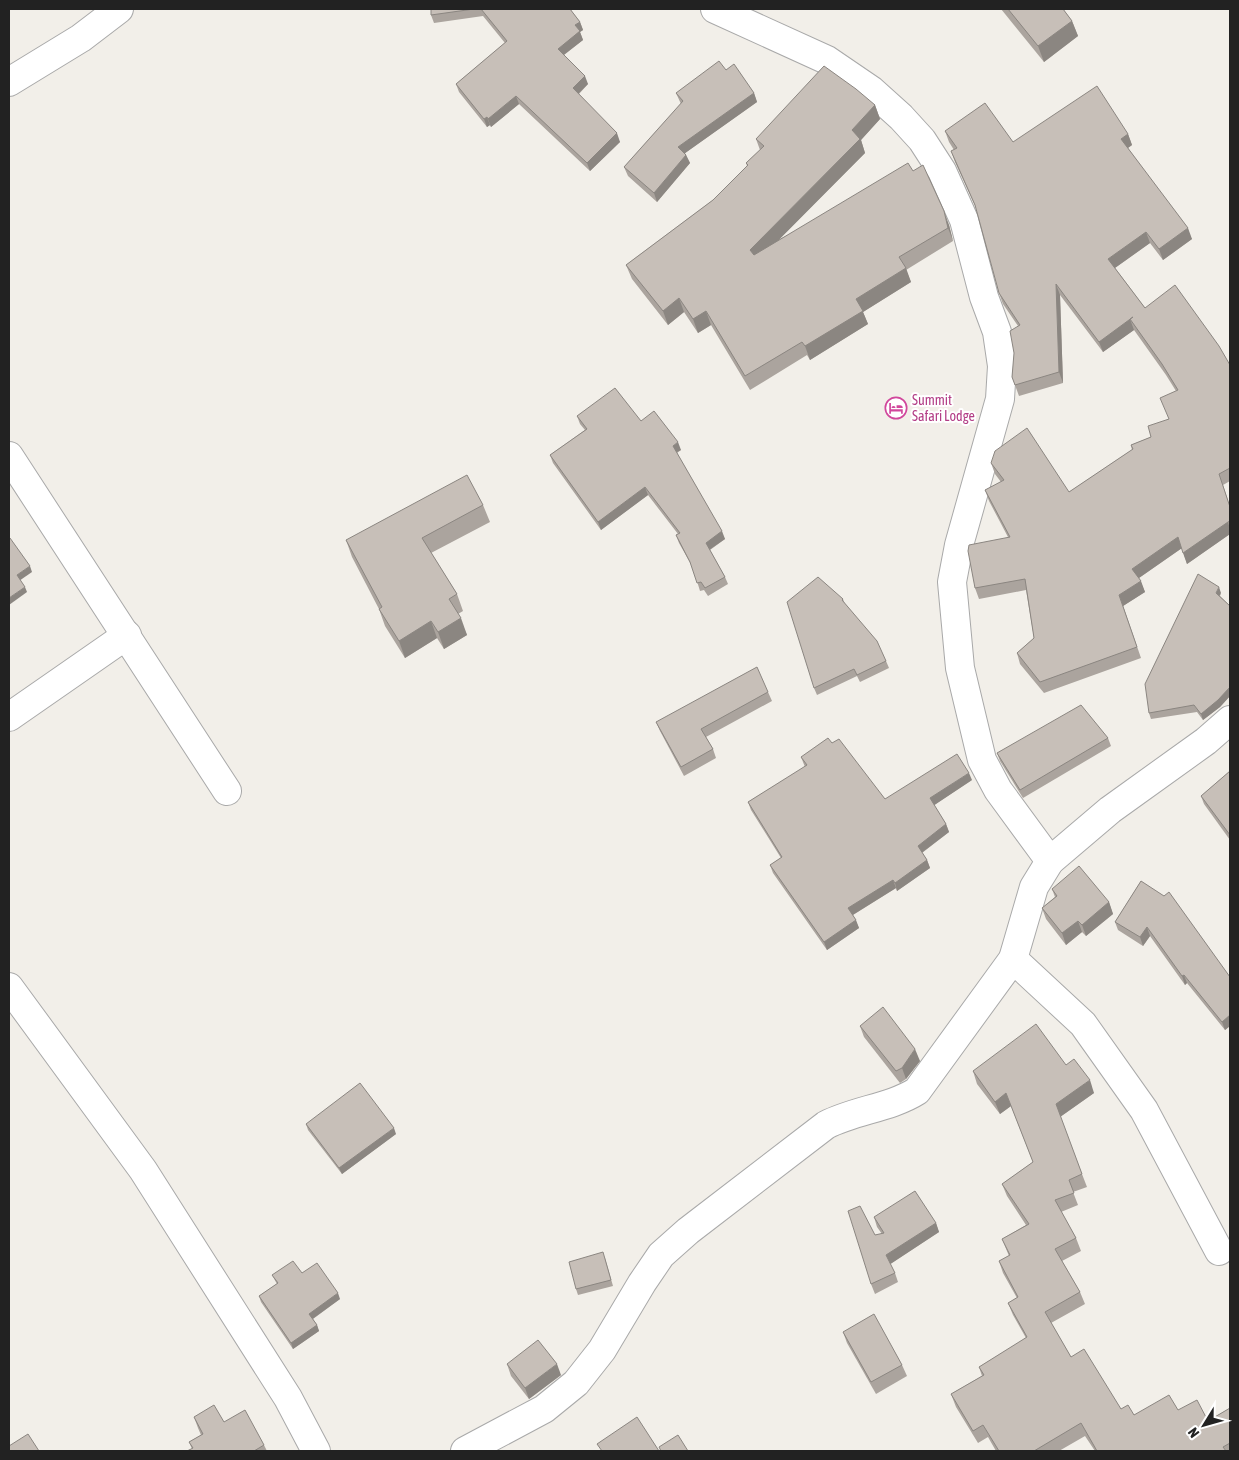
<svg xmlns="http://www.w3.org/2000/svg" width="1239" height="1460" font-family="'Asap Condensed',sans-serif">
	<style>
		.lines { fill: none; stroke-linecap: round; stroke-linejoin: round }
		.minor-casing { stroke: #a9a9a9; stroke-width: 30 }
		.minor { stroke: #fff; stroke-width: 28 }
		.wall { fill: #aba49e }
		.shaded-wall { fill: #8b8681 }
		.building { fill: #c7bfb8; stroke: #8b8681 }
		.labels { text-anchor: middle; stroke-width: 4; stroke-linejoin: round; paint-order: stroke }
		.hotel-label { font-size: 14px; fill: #b23c85; stroke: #fff; text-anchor: start }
	</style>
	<rect width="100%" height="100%" fill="#f2efe9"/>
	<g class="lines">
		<g class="minor-casing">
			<g id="minor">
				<path d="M715,9l112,51 44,30 30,27 21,23 20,31 22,49 20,77 13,35 5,34 -2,33 -41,146 -7,37 8,86 22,92 16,30 52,71"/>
				<path d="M9,82l72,-44 38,-29"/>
				<path d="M9,456l218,335"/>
				<path d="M9,717l118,-82"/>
				<path d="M1013,959l70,65 61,86 75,141"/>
				<path d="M9,987l134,183 145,228 28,53"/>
				<path d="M465,1451l79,-42 32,-26 26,-33 40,-67 19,-28 27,-24 138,-106c29,-15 64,-17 91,-34l96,-132 21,-72 16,-26 60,-51 96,-69 24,-21"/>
			</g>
		</g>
		<use href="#minor" class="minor"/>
	</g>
	<g class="wall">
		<path d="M431,9h139l10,13 3,8 -3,2 3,8 -19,15 24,29 -9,10 41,48 -30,29 -71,-67 -28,23 -1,-2 -3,2 -28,-35 -3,-8 49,-41 -22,-27 -49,7 -3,-8z"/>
		<path d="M1001,9h62l9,12 6,15 -34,26z"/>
		<path d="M726,70l28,23 3,9 -72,51 5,10 -33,39 -29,-26 -4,-9 57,-63 -5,-11z"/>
		<path d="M875,105l5,14 -19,21 4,13 -87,87 135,-69 36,54 4,16 -47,29 5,12 -48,30 5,12 -58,36 -3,-5 -57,35 -39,-65 -13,8 -14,-21 -16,13 -36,-46 -6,-14 87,-65 34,-34 -1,-3 14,-13 -4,-11z"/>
		<path d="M945,131l68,11 115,-8 4,11 -4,3 64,91 -29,21 -13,-17 -35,25 30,40 85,57v116l-7,4 7,22v27l-43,30 -5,-16 -43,30 6,14 -22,14 18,52 -97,35 -24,-29 -3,-11 17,-15 -8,-48 -47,9 -4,-11 33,-51 -19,-36 -4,-11 16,-8 -6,-8 -4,-11 78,29 63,-42 -1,-5 20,-8 18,-17 7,-29 -10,-16 -32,-45 -31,22 -43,-57 3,88 -44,13 -7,-19 6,-51 -15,-22 -4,-11 -22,-83 -22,-48 -4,-11 3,-1 -5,-8z"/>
		<path d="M577,416l64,5 40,29 -4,3 48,86 -15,11 15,27 3,7 -20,12 -4,-6 -4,1 -7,-23 -14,-25 -3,-8 2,-1 -30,-39 -47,35 -48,-67 -3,-8 35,-25 -5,-6z"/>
		<path d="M483,505l7,17 -59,31 26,41 6,17 -5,3 9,21 -23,14 -7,-11 -32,20 -20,-32 -6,-17 -27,-52 -6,-17z"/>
		<path d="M1221,593l-1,3 10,10v90l-10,11 -17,13 -6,-8 -46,7 -2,-6z"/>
		<path d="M843,599l2,5 41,57 3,7 -29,14 -3,-6 -40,19 -3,-7z"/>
		<path d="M768,692l4,9 -66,36 7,12 3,9 -32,18 -24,-45 -4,-9z"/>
		<path d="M1108,738l3,8 -88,52 -23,-37 -3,-8z"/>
		<path d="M832,743l53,56 87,-19 -38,25 12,19 3,8 -27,21 5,7 3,8 -33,23 -1,-3 -43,27 6,13 -32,22 -54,-77 -3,-8 11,-7 -30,-48 -3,-8 57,-35 -4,-10z"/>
		<path d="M1230,771v69l-26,-36 -3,-8z"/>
		<path d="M1141,881l89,96v49l-5,4 -38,-47 -2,2 -35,-49 -7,10 -25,-16 -3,-8z"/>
		<path d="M1052,889l57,13 4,12 -27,22 -4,-4 -16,13 -20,-26 -4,-11 13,-11z"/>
		<path d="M860,1026l60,35 -14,18 -6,4 -36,-46z"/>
		<path d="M1066,1065l28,28 -34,24 27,70 -14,5 5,13 -17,7 15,26 5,13 -19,10 18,31 5,12 -34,19 20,34 50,52 13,6 44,-5 30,11 22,-13v43h-135l-10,-15 -26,15h-63l-8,-14 -10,6 -22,-36 -5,-13 31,-18 -3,-9 47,-29 -13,-23 -5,-12 9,-5 -14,-25 -4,-12 10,-5 -7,-17 24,-14 -19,-29 -5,-12 31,-22 -22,-56 -11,8 -23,-30 -4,-13z"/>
		<path d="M306,1124l90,10 -54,40 -34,-44z"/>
		<path d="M874,1217l62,6 3,9 -49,32 5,9 3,9 -23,12 -4,-10 4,-49 7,-1 -5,-7z"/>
		<path d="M605,1258l8,28 -35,9 -2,-6z"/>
		<path d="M272,1275l68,24 -27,20 4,6 2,6 -26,18 -32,-47 -2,-6 18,-12z"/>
		<path d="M843,1332l59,33 5,11 -31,18 -29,-51z"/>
		<path d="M507,1364l54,11 -32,24 -18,-23z"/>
		<path d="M194,1417l30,5 40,23 3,6h-80l5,-2 -3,-7 12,-7 -3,-7z"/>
	</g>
	<g class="shaded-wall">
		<path d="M1072,21l6,15 -34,26 -6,-16z"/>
		<path d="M580,22l3,8 -3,2 3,8 -22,17 -3,-8 17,-24z"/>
		<path d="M585,76l3,8 -12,12 -3,-8z"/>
		<path d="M754,93l3,9 -76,54 -3,-9z"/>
		<path d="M516,96l3,8 -28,23 -3,-8z"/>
		<path d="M875,105l5,14 -19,21 4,13 -110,111 -5,-14 102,-120z"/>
		<path d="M487,117l3,8 -3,2 -3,-8z"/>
		<path d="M617,133l3,9 -30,29 -3,-8z"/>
		<path d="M1128,134l4,11 -7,5 -4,-11z"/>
		<path d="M686,155l4,8 -33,39 -3,-9z"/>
		<path d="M944,211l5,14 4,16 -5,-13z"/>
		<path d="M1188,228l4,11 -29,21 -4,-11z"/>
		<path d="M1146,232l4,11 -38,27 -4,-11z"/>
		<path d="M906,268l5,14 -48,30 5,12 -58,36 -5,-14 51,-47z"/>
		<path d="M1056,284l4,11 3,88 -4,-11z"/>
		<path d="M679,298l5,14 -16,13 -5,-14z"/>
		<path d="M706,311l5,14 -13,8 -5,-14z"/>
		<path d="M1133,317l-3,2 4,11 -31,22 -4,-10z"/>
		<path d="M678,442l3,8 -6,3 -2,-7z"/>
		<path d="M645,487l3,8 -47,35 -3,-8z"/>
		<path d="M1228,522l2,7v5l-43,30 -4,-11z"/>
		<path d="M722,531l3,8 -16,11 -3,-7z"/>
		<path d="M1178,537l4,11 -46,32 -4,-11z"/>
		<path d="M30,566l2,6 -13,9 -2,-6z"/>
		<path d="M1141,581l4,11 -22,14 18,52 -22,-63z"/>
		<path d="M25,587l2,5 -18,13v-7z"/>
		<path d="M1219,587l2,6 -3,6 -2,-6z"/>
		<path d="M461,618l6,17 -23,14 -6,-17z"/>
		<path d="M431,621l6,17 -32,20 -6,-17z"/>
		<path d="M1230,687v9l-10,11 -17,13 -2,-6z"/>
		<path d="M969,773l3,7 -39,26 -3,-8z"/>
		<path d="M946,824l3,8 -29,22 -2,-8z"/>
		<path d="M927,860l3,8 -33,23 -2,-8z"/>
		<path d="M893,880l3,8 -45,28 -3,-8z"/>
		<path d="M1109,902l4,12 -27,22 -4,-11z"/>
		<path d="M856,920l3,8 -32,22 -3,-8z"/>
		<path d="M1078,921l4,11 -16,13 -4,-12z"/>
		<path d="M1147,927l3,9 -7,10 -3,-9z"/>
		<path d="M1184,975l3,8 -2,2 -3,-9z"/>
		<path d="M1230,1015v11l-5,4 -3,-8z"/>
		<path d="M915,1049l5,12 -14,18 -4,-11z"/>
		<path d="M1090,1080l4,13 -34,24 -4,-13z"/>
		<path d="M1006,1093l5,13 -11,8 -5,-12z"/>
		<path d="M394,1128l2,6 -54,40 -3,-6z"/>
		<path d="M936,1223l3,9 -50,33 -3,-10z"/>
		<path d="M338,1293l2,6 -29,21 -2,-6z"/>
		<path d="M317,1325l2,6 -26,18 -2,-6z"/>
		<path d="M557,1364l4,11 -32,24 -4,-11z"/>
	</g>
	<g class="building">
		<path d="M431,9h43l-43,6z"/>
		<path d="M481,9h89l10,13 -5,3 5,6 -22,18 27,27 -12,12 44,45 -30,30 -71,-67 -28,23 -1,-2 -3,2 -28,-35 51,-43z"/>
		<path d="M1008,9h55l9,12 -34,25z"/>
		<path d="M719,61l7,9 8,-6 20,29 -76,54 8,8 -32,38 -30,-26 59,-66 -7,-8z"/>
		<path d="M824,66l32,23 19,16 -23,25 8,9 -110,111 4,5 154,-92 5,8 10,-6 21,46 4,17 -49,29 7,11 -50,31 7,12 -58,35 -3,-4 -57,34 -39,-65 -13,8 -14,-21 -16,13 -37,-46 87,-65 35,-35 -2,-2 18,-17 -8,-7z"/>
		<path d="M1097,86l31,48 -7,5 67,89 -29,21 -13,-17 -38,27 37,49 30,-23 44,61 11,19v103l-11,6 11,33v14l-2,1 -45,31 -5,-16 -46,32 9,12 -22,14 18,52 -97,35 -23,-29 17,-15 -9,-59 -50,9 -7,-37 1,-6 41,-8 -25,-47 19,-10 -13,-17 4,-12 32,-23 42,64 64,-43 -2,-4 20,-8 -3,-11 21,-7 -9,-21 18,-8 -16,-26 -32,-45 3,-2 -34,25 -43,-58 3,88 -44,13 -3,-8 2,-24 -4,-22 10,-6 -21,-32 -24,-88 -24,-54 6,-3 -12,-17 40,-28 28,39z"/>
		<path d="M615,388l26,33 13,-10 24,31 -5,4 49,85 -16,12 19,34 -20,11 -4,-6 -4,1 -7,-21 -14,-27 4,-2 -35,-46 -47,35 -48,-67 37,-26 -10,-13z"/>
		<path d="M467,475l16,30 -61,33 35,56 -8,5 12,19 -23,14 -7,-11 -32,20 -20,-32 3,-2 -36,-67z"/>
		<path d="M10,538l20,28 -13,9 8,12 -16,11v-59z"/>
		<path d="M1198,574l21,13 -3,6 14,13v81l-12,13 -17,14 -7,-9 -45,8 -4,-29z"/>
		<path d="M818,577l25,22 -1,1 35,41 9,20 -29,14 -3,-6 -40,19 -27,-86z"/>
		<path d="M757,667l11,25 -67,37 12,20 -32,18 -25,-45z"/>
		<path d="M1081,705l27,33 -88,52 -23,-37z"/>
		<path d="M828,738l4,5 7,-4 46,60 72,-45 12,19 -39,25 16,26 -28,22 9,14 -32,23 -2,-3 -45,28 8,12 -32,22 -54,-77 12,-8 -34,-55 59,-37 -6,-8z"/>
		<path d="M1230,771v64l-29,-39z"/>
		<path d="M1079,866l30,36 -27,23 -4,-4 -16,12 -20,-25 15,-12 -5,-7z"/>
		<path d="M1141,881l23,15 5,-4 61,85v38l-8,7 -38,-47 -2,1 -35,-49 -7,10 -25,-15z"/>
		<path d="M883,1007l32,42 -13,19 -6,3 -36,-45z"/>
		<path d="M1036,1024l30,41 8,-6 16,21 -34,24 26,70 -13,6 5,13 -19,7 21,38 -21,11 25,43 -35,20 26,45 13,-8 37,60 7,-4 6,10 35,-20 9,15 19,-10 11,21 22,-13v35l-7,4 3,4h-129l-16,-28 -47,28h-35l-16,-26 -10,6 -22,-37 33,-19 -5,-8 48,-30 -19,-34 10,-6 -19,-36 11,-6 -8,-16 27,-15 -27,-40 31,-22 -27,-69 -11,9 -22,-31z"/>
		<path d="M360,1083l34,45 -55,40 -33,-44z"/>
		<path d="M915,1191l21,32 -50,32 9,18 -24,11 -23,-73 12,-5 15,29 9,-2 -10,-16z"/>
		<path d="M603,1252l8,28 -35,9 -7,-27z"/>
		<path d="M293,1261l9,12 15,-10 21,30 -29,21 8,11 -26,18 -32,-47 19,-13 -6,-8z"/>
		<path d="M874,1314l28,51 -31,17 -28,-50z"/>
		<path d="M538,1340l19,24 -32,24 -18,-24z"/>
		<path d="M214,1405l10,17 21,-12 19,35 -10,6h-67l6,-3 -4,-6 14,-8 -9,-17z"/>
		<path d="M637,1417l22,34h-57l-5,-7z"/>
		<path d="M28,1434l11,17h-30v-5z"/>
		<path d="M678,1435l10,16h-27l-2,-4z"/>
	</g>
	<defs>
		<g id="hotel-ring" transform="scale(1.125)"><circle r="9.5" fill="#fff" stroke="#d1479c" stroke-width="1.5"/><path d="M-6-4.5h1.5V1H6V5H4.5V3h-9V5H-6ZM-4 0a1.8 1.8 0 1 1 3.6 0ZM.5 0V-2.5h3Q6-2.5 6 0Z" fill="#d1479c"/></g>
	</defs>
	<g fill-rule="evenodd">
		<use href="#hotel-ring" x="896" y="408"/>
	</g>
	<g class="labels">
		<g class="hotel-label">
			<text x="912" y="405">Summit<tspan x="912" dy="16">Safari Lodge</tspan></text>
		</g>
	</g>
	<rect width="1239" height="1460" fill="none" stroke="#222222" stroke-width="20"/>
	<g transform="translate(1204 1425) rotate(233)" stroke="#ffffff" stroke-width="4" paint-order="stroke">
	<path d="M0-4L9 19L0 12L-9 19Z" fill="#222222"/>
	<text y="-8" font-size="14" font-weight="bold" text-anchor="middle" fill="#222222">N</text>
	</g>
</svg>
